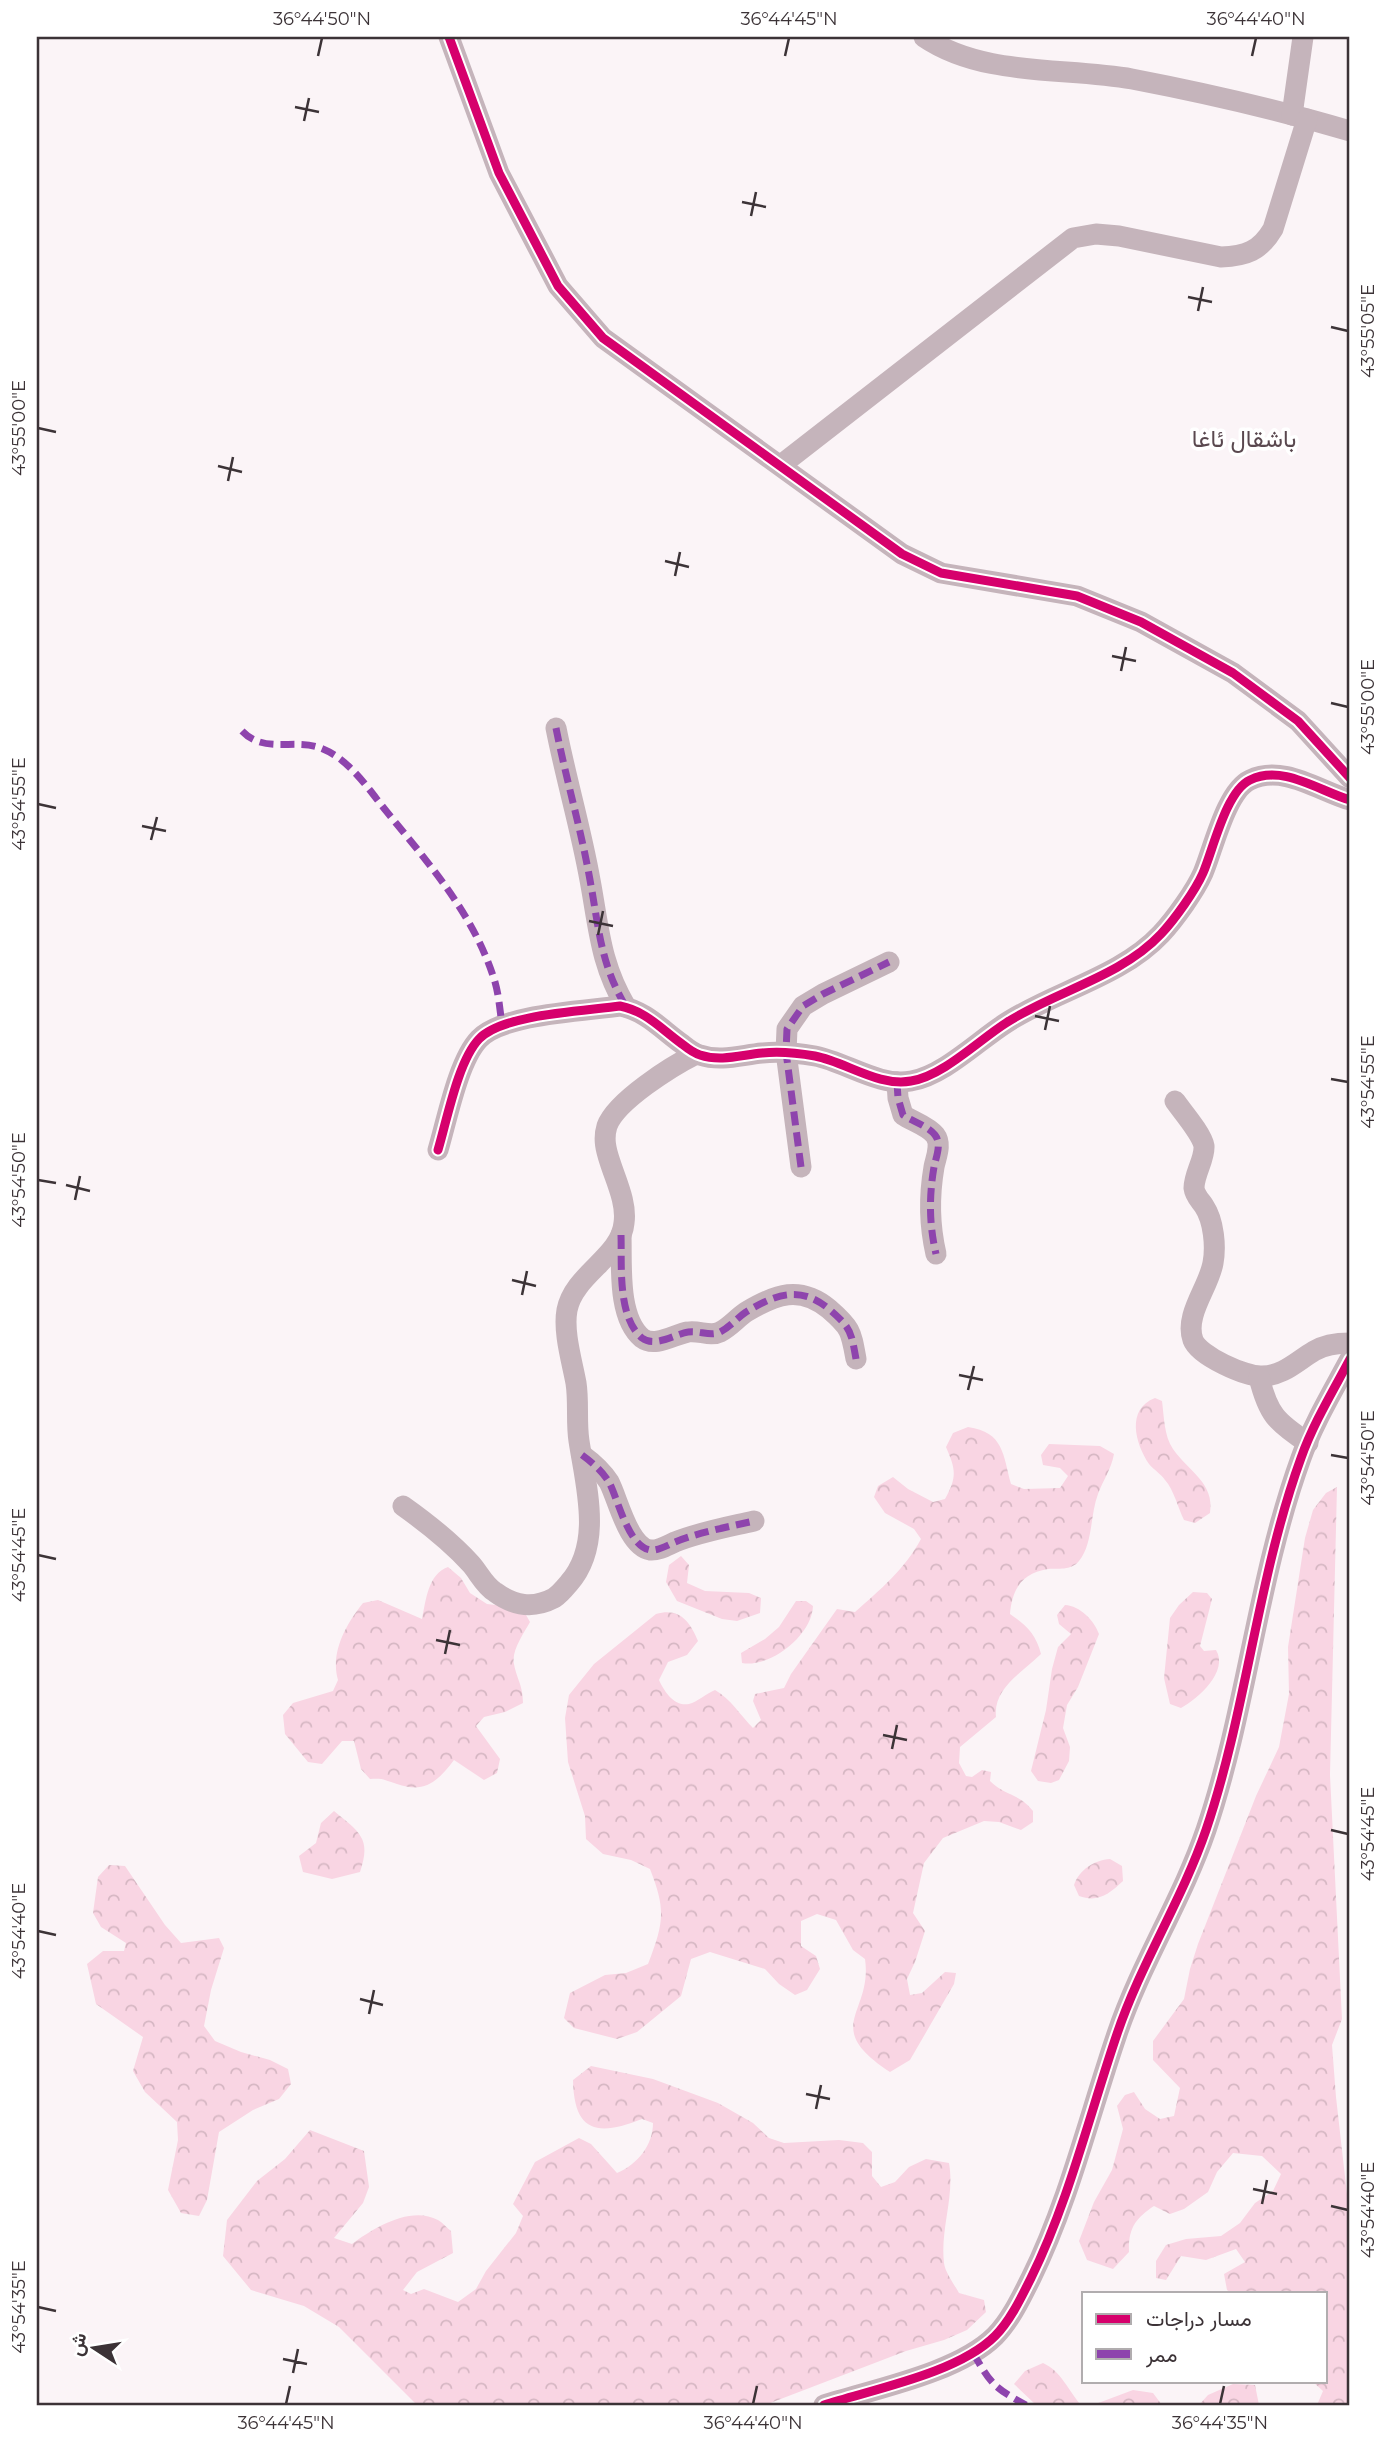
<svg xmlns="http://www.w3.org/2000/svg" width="1387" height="2442" font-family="Montserrat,Vazirmatn,sans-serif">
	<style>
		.forest { fill: url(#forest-crowns) }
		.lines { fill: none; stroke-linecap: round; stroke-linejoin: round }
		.street { stroke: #c5b4bb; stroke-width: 21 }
		.quiet { stroke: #8e44ad; stroke-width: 7; stroke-dasharray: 14 7; stroke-linecap: butt }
		.cycleway-casing { stroke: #fff; stroke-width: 13 }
		.cycleway { stroke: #d6006c; stroke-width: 9 }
		.ticks { fill: none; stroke: #3c3337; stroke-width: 2.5 }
		.labels { text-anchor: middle; stroke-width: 7; stroke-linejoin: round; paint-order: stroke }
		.quarter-label { font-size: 24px; fill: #5a484f; stroke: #fff }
		.neatline { fill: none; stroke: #3c3337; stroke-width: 2.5 }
		.ticks-label { font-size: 18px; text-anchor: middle; fill: #3c3337 }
	</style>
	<defs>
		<pattern id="forest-crowns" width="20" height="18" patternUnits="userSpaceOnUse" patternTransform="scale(1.75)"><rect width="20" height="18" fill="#f9d5e3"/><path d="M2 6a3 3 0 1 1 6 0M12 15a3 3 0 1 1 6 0" fill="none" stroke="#d6b7c3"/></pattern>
	</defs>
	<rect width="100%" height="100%" fill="#fbf4f7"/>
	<g class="forest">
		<path d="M1155,1398l7,3c2,15 2,35 11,48 15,22 42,34 37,64l-15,10 -11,-3c-6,-12 -10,-30 -19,-40 -4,-6 -11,-10 -16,-16 -14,-21 -23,-55 6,-66z"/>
		<path d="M968,1427c36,5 35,28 43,57l13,5 36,-1 8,-12 -8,-8 -17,-3 -2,-10 8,-11 51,2 14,8c-3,16 -11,26 -16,40 -8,21 -5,50 -19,67 -8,10 -21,7 -31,8 -26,4 -36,20 -38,45 16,11 26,20 31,40 -19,19 -48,34 -45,63l-36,30 -1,16 7,13 6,1 10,-7 9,2 -1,9c15,15 29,12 43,30v11l-12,8 -22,-8 -15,-1 -41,17 -19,25 -11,50 12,18 -10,31 -8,17 3,16 12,-2 23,-21 11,1 -2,11 -44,76 -20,12c-70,-46 -17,-58 -25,-113l-12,-9 -17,-30 -19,-6 -16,7v25l15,10 4,13 -13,21 -12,5 -16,-11 -14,-15 -55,-17 -19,7 -10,37 -44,36 -20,7 -43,-11 -10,-10 6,-25 35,-18 21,-2 22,-9c16,-42 18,-54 2,-95l-19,-9 -28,-6 -17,-15 -1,-23 -17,-54 -3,-44 4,-23 25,-31 62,-50c23,-7 34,7 42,27l-11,14 -19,7 -9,18c5,11 15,27 30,24 8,-2 18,-11 26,-14 16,9 25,25 38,38l8,-8 -8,-19 2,-7 29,-6 7,-14 46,-65 18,3c25,-22 50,-43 66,-73l-7,-10 -29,-16 -11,-16 4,-11 15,-9 15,12 25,13 12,-3c12,-22 11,-29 1,-52l7,-14z"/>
		<path d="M1337,1487l-7,288 12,244 -10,26 4,52 14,124v184h-33l6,-14 -11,-10h14v-88h-95l-4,-3 -3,-16 21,-12 -9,-13 -30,11 -25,-4 -15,24 -10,-2v-17l10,-16 20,-6 35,-3 19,-13 15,-20 18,-12 8,-17 -19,-18 -29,-3 -16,19 -9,20 -24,17 -14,5 -16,-8c-18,12 -26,22 -25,46l-16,17 -26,-9 -8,-19 15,-39 18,-32 11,-41 -6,-23 8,-11 9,-3 11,17 15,10 14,-3 6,-28 -27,-28v-19l31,-42 6,-30 8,-25 58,-148 23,-49 10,-53 -1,-47 17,-109 8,-28 13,-17z"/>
		<path d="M681,1556l8,9 -2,18 18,8 44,2 12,5 -1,15 -23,8 -15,-2 -45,-18 -11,-19 3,-17z"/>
		<path d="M448,1567l13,11 9,15 17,11 35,4 8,14c-6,11 -19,29 -16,42 3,16 9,21 9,39l-18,9 -21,5 -8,9 24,33 -3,14 -13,7 -30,-20c-16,21 -29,34 -57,24 -13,-4 -13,-6 -27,-5l-9,-10 -7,-28h-12l-20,23 -14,-2 -23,-28 -2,-19 10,-12 40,-12 5,-11c-8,-27 8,-56 25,-77l15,-3 44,19c4,-19 6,-45 26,-52z"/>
		<path d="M1193,1592l14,1 5,6 -12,47 4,5 12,-1c13,21 -18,49 -35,58l-11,-4 -6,-26 6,-60 9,-13z"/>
		<path d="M796,1601h10l7,5c-1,29 -42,62 -71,57l-1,-10 24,-14 14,-12z"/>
		<path d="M1065,1605c15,1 29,15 34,29l-21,53 -11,18 -4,23 7,19 -1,14 -10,19 -8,3 -13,-2 -7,-10 15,-61 6,-41 6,-22 13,-13 -12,-10 -2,-9z"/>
		<path d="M334,1811c25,21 38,27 26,61l-28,7 -29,-7 -4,-16 17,-13 5,-20z"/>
		<path d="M1110,1859l12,7 1,15c-14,13 -25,22 -44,15l-5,-11c5,-15 20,-25 36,-26z"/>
		<path d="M109,1865l16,1 40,59 16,18 38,-5 5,10 -13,42 -7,36 11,15 26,11 29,8 18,9 3,15 -12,15 -26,11 -34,22 -12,68 -8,16 -18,-3 -13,-23 10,-50 -1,-18 -32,-30 -12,-21 10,-34 -47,-33 -9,-40 16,-13h21l2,-8 -25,-16 -8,-14 5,-36z"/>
		<path d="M591,2066l62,13 65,24 35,20 16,15 15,5 55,-3 24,3 9,9v24l9,11 14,-5 14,-15 17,-8 23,4c6,33 -9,66 -5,100 1,9 10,21 15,30l25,7 2,12 -19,18 -23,10 -38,11 -141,54h-348l-78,-78 -35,-21 -53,-16 -28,-34 4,-36 30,-39 28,-22 25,-29 54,21 5,36 -6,16 -29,35 18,6c21,-16 59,-39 86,-24 5,3 9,8 13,11l2,22 -36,19 -14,18 8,4 13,-5 34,13 18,-13 10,-18 30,-38 7,-17 -10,-12 22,-42 44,-24 12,6 26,29c21,-9 36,-28 36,-50l-11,-4c-43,17 -68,15 -69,-39z"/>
		<path d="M1043,2363c18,8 25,27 38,42h-45l-22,-21 11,-13z"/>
		<path d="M1233,2384l22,1 4,20h-60l9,-10z"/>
		<path d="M1133,2390l20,3 9,12h-69z"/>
	</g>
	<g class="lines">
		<g class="street">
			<path d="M449,37l50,136 59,113 45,52 299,216 39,19 136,23 64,26 92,51 65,48 52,57"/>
			<path d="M924,37c59,40 140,30 208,42 73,14 147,31 218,52"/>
			<path d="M1292,115l11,-78"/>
			<path d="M781,465l292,-227 23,-4 23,2 102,21c25,-1 39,-6 52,-28l34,-110"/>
			<path d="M556,728c10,51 25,101 34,152 9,48 10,83 36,127"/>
			<path d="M897,1082l1,16 5,17c9,6 25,11 32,20 7,9 1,22 -1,32 -5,29 -5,57 2,87"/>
			<path d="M1175,1101c7,10 27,33 29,45 1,13 -10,28 -10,42 1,8 6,12 10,18 10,15 12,41 9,57 -4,24 -29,52 -20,77 6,16 53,37 69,36 21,0 35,-15 52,-25 10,-6 25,-8 36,-8"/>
			<path d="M438,1150c9,-30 20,-89 41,-111 23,-25 107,-28 141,-33 26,5 41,23 62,38 5,4 11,9 18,11 21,7 41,0 62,-2 18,-2 36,0 53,3 31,6 64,31 96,25 32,-5 68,-41 95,-58 47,-31 115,-46 155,-89 14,-15 34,-43 42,-61 10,-23 23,-82 47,-93 33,-16 69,11 100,20"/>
			<path d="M801,1167l-15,-115 1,-23 16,-23 20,-12 66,-32"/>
			<path d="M621,1235c1,29 -4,82 21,103 13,10 33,-4 46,-6 11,-2 22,5 32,0 10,-5 17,-14 26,-20 30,-18 54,-27 83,-3 22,19 22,22 27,50"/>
			<path d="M1259,1377c9,37 17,45 49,66"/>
			<path d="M582,1455c11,8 20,16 27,27 9,17 19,64 41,68 8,1 18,-5 25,-8 25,-10 53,-15 79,-21"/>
			<path d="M403,1506c24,17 48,36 68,58 8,9 13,21 24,28 19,14 38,17 59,6 6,-4 10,-9 15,-15 34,-39 17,-96 10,-142 -3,-19 0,-39 -3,-58 -4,-22 -13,-51 -9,-73 7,-36 54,-53 57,-87 3,-20 -8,-42 -14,-61 -4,-12 -7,-23 -3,-36 9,-25 65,-60 89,-72"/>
			<path d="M824,2405c50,-16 134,-32 171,-69 15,-15 26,-38 36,-58 38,-77 58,-162 86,-244 24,-71 65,-134 89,-204 41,-121 51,-251 95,-372 12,-34 32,-67 49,-99"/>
		</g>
		<g class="quiet">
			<path d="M556,728c10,51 25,101 34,152 9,48 10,83 36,127"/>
			<path d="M242,731c23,24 54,6 81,18 27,11 46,41 64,63 43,53 88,104 108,170 4,14 5,29 7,43"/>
			<path d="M897,1082l1,16 5,17c9,6 25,11 32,20 7,9 1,22 -1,32 -5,29 -5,57 2,87"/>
			<path d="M801,1167l-15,-115 1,-23 16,-23 20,-12 66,-32"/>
			<path d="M621,1235c1,29 -4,82 21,103 13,10 33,-4 46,-6 11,-2 22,5 32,0 10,-5 17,-14 26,-20 30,-18 54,-27 83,-3 22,19 22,22 27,50"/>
			<path d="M582,1455c11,8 20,16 27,27 9,17 19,64 41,68 8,1 18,-5 25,-8 25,-10 53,-15 79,-21"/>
			<path d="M973,2353c19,32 20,34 53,52"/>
		</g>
		<g class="cycleway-casing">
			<g id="cycleway">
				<path d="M449,37l50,136 59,113 45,52 299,216 39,19 136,23 64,26 92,51 65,48 52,57"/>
				<path d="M438,1150c9,-30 20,-89 41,-111 23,-25 107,-28 141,-33 26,5 41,23 62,38 5,4 11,9 18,11 21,7 41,0 62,-2 18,-2 36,0 53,3 31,6 64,31 96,25 32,-5 68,-41 95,-58 47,-31 115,-46 155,-89 14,-15 34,-43 42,-61 10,-23 23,-82 47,-93 33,-16 69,11 100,20"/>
				<path d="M824,2405c50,-16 134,-32 171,-69 15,-15 26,-38 36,-58 38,-77 58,-162 86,-244 24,-71 65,-134 89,-204 41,-121 51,-251 95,-372 12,-34 32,-67 49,-99"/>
			</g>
		</g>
		<use href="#cycleway" class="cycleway"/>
	</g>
	<path class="ticks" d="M318,56l4,-18M785,56l4,-18M1252,56l4,-18M295,107l24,5M304,121l5,-23M742,202l24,5M751,216l5,-24M1188,297l24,5M1198,311l5,-24M1331,327l17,4M38,428l18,4M218,466l24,6M228,481l5,-24M665,561l24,6M675,576l5,-24M1112,656l24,5M1121,671l5,-24M1331,703l17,4M38,804l18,4M142,826l24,5M151,840l6,-23M589,921l24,5M598,935l5,-24M1035,1016l24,5M1045,1030l5,-24M1331,1079l17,3M38,1180l18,3M66,1185l24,6M75,1200l5,-24M512,1280l24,6M522,1295l5,-24M959,1375l24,5M968,1390l6,-24M1331,1455l17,3M38,1555l18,4M436,1640l24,5M445,1654l5,-24M883,1735l24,5M892,1749l5,-24M1331,1830l17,4M38,1931l18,4M360,1999l23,6M369,2014l5,-24M806,2094l24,5M816,2109l5,-24M1253,2189l24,5M1262,2204l5,-24M1331,2206l17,4M38,2307l18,4M283,2359l24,5M293,2373l5,-24M286,2404l4,-18M753,2404l4,-18M1220,2404l4,-18"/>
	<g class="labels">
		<g class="quarter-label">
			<text x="1244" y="447">باشقال ئاغا</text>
		</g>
	</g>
	<rect width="1387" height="2442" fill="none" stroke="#ffffff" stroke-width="77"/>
	<rect x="1082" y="2292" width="245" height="91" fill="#ffffff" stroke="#b1adaf" stroke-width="2"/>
	<rect x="1096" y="2314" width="35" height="10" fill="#d6006c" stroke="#b1adaf" stroke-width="2"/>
	<text x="1146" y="2326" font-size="21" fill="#3c3337">مسار دراجات</text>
	<rect x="1096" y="2349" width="35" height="10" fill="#8e44ad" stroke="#b1adaf" stroke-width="2"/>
	<text x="1146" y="2362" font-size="21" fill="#3c3337">ممر</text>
	<g transform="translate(94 2348) rotate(282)" stroke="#ffffff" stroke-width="5" paint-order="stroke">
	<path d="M0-5L12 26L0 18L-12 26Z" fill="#3c3337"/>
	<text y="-10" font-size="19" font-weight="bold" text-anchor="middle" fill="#3c3337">ش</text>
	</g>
	<rect x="38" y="38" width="1310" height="2366" class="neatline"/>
	<g class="ticks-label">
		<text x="322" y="25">36°44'50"N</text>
		<text x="789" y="25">36°44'45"N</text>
		<text x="1256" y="25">36°44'40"N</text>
		<text transform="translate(1368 331) rotate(-90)" y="6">43°55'05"E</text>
		<text transform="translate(19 428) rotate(-90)" y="6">43°55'00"E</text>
		<text transform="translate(1368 707) rotate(-90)" y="6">43°55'00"E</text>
		<text transform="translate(19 804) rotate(-90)" y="6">43°54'55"E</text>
		<text transform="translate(1368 1082) rotate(-90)" y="6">43°54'55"E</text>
		<text transform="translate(19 1180) rotate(-90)" y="6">43°54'50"E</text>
		<text transform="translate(1368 1458) rotate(-90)" y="6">43°54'50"E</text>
		<text transform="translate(19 1555) rotate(-90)" y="6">43°54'45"E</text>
		<text transform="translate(1368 1834) rotate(-90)" y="6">43°54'45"E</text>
		<text transform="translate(19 1931) rotate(-90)" y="6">43°54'40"E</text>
		<text transform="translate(1368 2210) rotate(-90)" y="6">43°54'40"E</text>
		<text transform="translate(19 2307) rotate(-90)" y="6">43°54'35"E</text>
		<text x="286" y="2429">36°44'45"N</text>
		<text x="753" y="2429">36°44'40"N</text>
		<text x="1220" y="2429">36°44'35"N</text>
	</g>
</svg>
